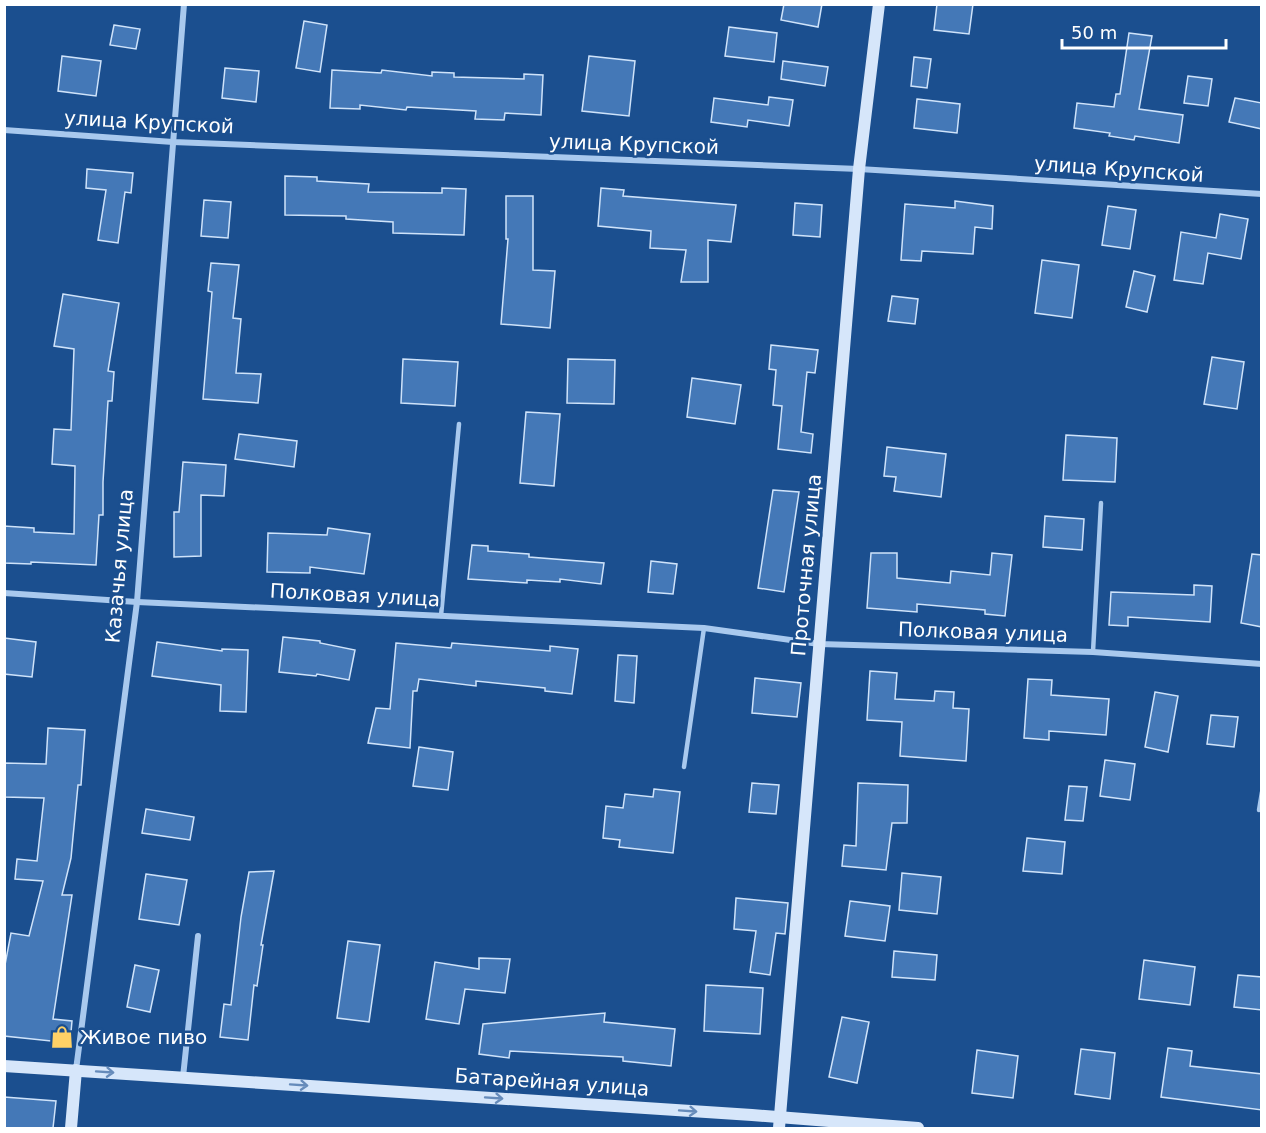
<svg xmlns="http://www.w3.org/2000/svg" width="1266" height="1133" font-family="'DejaVu Sans',sans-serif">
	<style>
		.building { fill: #4478b7; stroke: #cfe3fa; stroke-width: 1.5 }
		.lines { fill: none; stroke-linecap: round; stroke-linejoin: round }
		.lane { stroke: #a9c9ee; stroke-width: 4.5 }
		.street { stroke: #a9c9ee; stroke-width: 6 }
		.secondary { stroke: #d6e6fa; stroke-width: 12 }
		.oneway { stroke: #668bba }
		.labels { text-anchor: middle; stroke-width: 5; stroke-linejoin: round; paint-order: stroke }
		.street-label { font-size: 20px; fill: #fff; stroke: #1b4f8f }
		.poi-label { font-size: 20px; fill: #fff; stroke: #1b4f8f; text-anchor: start }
	</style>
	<rect width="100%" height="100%" fill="#1b4f8f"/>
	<g class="building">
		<path d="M784,4h38l-4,23 -37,-7z"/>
		<path d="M937,4h36l-4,30 -35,-4z"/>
		<path d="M304,21l23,4 -7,47 -24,-4z"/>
		<path d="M114,25l26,4 -4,20 -26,-4z"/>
		<path d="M729,27l48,6 -3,29 -49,-6z"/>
		<path d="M1129,33l23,3 -13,73 44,6 -4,28 -44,-7 -1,4 -25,-4 1,-3 -36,-5 3,-25 37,4 2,-13h4z"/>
		<path d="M62,56l39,5 -5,35 -38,-5z"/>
		<path d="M589,56l46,5 -6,55 -47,-5z"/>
		<path d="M914,57l17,2 -4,29 -16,-2z"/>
		<path d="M783,61l45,6 -3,19 -44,-7z"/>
		<path d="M225,68l34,3 -3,31 -34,-4z"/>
		<path d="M332,70l49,3 1,-3 50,6v-4l22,1v4l70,2v-5l19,1 -2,40 -36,-2 -1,7 -29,-1 1,-8 -69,-4 -1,3 -46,-5v4l-30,-1z"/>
		<path d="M1188,76l24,3 -4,27 -24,-3z"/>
		<path d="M769,97l24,3 -4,26 -41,-6 -1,7 -36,-5 3,-24 54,7z"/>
		<path d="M1235,98l27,5v26l-33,-7z"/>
		<path d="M917,99l43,5 -3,29 -43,-5z"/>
		<path d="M87,169l46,4 -2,20 -6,-1 -7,51 -20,-3 8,-50 -20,-2z"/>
		<path d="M285,176l32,1v4l52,3 -1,8 74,1v-5l24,1 -2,46 -71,-2v-11l-47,-3v-3l-61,-1z"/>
		<path d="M601,188l23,2 -1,6 113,9 -5,37 -23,-2v42h-27l5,-32 -36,-2 1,-17 -53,-5z"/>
		<path d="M506,196h27v74l22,1 -5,57 -49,-4 7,-85h-2z"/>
		<path d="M204,200l27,2 -3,36 -27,-2z"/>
		<path d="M955,201l38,5 -1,23 -17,-2 -2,27 -51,-3 -1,10 -20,-1 4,-56 50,4z"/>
		<path d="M795,203l27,2 -2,32 -27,-2z"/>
		<path d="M1108,206l28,4 -6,39 -28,-4z"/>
		<path d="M1220,214l28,5 -7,40 -33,-6 -5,31 -29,-4 7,-48 35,6z"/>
		<path d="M1042,260l37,5 -7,53 -37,-5z"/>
		<path d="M211,263l28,2 -6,53 8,1 -5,54 25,1 -3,29 -55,-4 9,-107 -4,-1z"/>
		<path d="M1134,271l21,5 -8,36 -21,-5z"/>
		<path d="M63,294l56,9 -11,68 6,1 -2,29h-4l-5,81v33h-4l-3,50 -65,-3v2l-27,-1v-37l30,2v4l40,2 1,-68 -23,-2 2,-35 17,1 3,-81 -20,-3z"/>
		<path d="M892,296l26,3 -3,25 -27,-3z"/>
		<path d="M771,345l47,5 -3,23 -8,-1 -6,60 12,2 -2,19 -33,-4 4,-43 -9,-1 3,-35 -7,-1z"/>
		<path d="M1212,357l32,5 -7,47 -33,-5z"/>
		<path d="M403,359l55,3 -3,44 -54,-3z"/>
		<path d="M568,359l47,1 -1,44 -47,-1z"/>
		<path d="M692,378l49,7 -6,39 -48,-7z"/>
		<path d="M526,412l34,2 -6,72 -34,-3z"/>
		<path d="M239,434l58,7 -3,26 -59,-8z"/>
		<path d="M1066,435l51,3 -2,44 -52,-2z"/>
		<path d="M887,447l59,7 -5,43 -47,-6 2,-14 -12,-1z"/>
		<path d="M183,462l43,3 -2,31 -23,-1v61l-27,1v-45h5z"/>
		<path d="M773,490l26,2 -15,100 -26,-4z"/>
		<path d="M1045,516l39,3 -2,31 -39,-3z"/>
		<path d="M328,528l42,6 -6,40 -54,-7v6l-43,-1 1,-39 59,2z"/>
		<path d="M472,545l16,1v5l41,3v3l75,6 -3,21 -41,-5v3l-33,-2v3l-59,-4z"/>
		<path d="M871,553h26v25l53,5 1,-12 39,4 2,-22 20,2 -7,61 -20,-2v-4l-68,-6v8l-50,-4z"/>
		<path d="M1252,554l10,1v72l-21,-4z"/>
		<path d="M651,561l26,3 -4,30 -25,-2z"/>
		<path d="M1194,585l18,1 -2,36 -82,-5v9l-19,-1 2,-33 83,3z"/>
		<path d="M283,637l37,4v2l35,7 -6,30 -32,-6 -1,2 -37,-4z"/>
		<path d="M4,638l32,4 -4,35 -28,-3z"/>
		<path d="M157,642l65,9v-2l26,1 -2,62 -26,-1 1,-26 -69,-9z"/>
		<path d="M396,643l55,5 1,-5 98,8v-5l28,3 -6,45 -27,-3v-3l-69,-7v5l-57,-7 -2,12h-4l-3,57 -42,-5 8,-35 14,1z"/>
		<path d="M618,655l19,1 -3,47 -19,-2z"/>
		<path d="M870,671l27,2 -2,26 39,2 1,-10 19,1 -1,16 16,1 -3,52 -66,-5 2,-34 -35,-2z"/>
		<path d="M755,678l46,5 -4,34 -45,-4z"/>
		<path d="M1028,679l24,1 -1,15 58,4 -3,36 -57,-4v9l-25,-2z"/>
		<path d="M1155,692l23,4 -10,56 -23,-5z"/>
		<path d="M1211,715l27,2 -4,30 -27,-3z"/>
		<path d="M48,728l37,2 -4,55h-3l-7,73 -9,37h10l-19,124 19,2 -2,22 -66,-7v-66l7,-37 18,3 14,-55 -28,-2 2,-20 20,2 7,-63 -40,-1v-34l42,1z"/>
		<path d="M419,747l34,5 -5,38 -35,-4z"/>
		<path d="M1105,760l30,4 -5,36 -30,-4z"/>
		<path d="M752,783l27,2 -3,29 -27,-2z"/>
		<path d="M858,783l50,2 -1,38h-15l-6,47 -44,-4 2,-21 12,1z"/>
		<path d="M1069,786l18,1 -4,34 -18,-1z"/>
		<path d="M654,789l26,3 -7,61 -54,-6 1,-7 -17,-2 3,-32 17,2 2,-14 28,3z"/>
		<path d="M146,809l48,8 -4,23 -48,-7z"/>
		<path d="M1027,838l38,4 -3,32 -39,-3z"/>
		<path d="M274,871l-13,74h2l-6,41 -3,-1 -6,55 -28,-3 4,-33 7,1 10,-88 8,-45z"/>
		<path d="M902,873l39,4 -4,37 -38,-4z"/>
		<path d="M146,874l41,6 -8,45 -40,-6z"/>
		<path d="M736,898l52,5 -3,31 -9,-1 -6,42 -20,-3 6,-41 -22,-2z"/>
		<path d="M850,901l40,5 -5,35 -40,-5z"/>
		<path d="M348,941l32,4 -11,77 -32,-4z"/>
		<path d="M894,951l43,4 -2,25 -43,-3z"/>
		<path d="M479,958l31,1 -5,34 -40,-4 -6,35 -33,-5 9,-57 44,7z"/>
		<path d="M1144,960l51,7 -5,38 -51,-6z"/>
		<path d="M135,965l24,5 -9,42 -23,-5z"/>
		<path d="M1238,975l24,2v33l-28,-3z"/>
		<path d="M706,985l57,3 -3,46 -56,-3z"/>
		<path d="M605,1013l-1,9 71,7 -4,37 -48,-5v-4l-113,-6 -1,7 -30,-4 4,-30z"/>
		<path d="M842,1017l27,5 -12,61 -28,-6z"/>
		<path d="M1168,1048l24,3 -2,15 72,8v36l-101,-13z"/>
		<path d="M1081,1049l34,4 -5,46 -35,-5z"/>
		<path d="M977,1050l41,6 -5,42 -41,-5z"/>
		<path d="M4,1097l52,4 -3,27h-49z"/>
	</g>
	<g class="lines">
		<g class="lane">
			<path d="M441,616l18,-192"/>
			<path d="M1093,652l8,-149"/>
			<path d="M684,767l20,-139"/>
			<path d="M1259,810l3,-18"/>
		</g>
		<g class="street">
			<path d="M4,130l169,12 686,27 403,25"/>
			<path d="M4,593l133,9 567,26 115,16 274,8 169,12"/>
			<path d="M76,1070l61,-468 47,-598"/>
			<path d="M183,1077l15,-141"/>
		</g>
		<g class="secondary">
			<path d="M4,1066l748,49 166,13"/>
			<path d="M71,1128l5,-58"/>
			<path d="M779,1128l80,-959 20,-165"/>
		</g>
	</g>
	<defs><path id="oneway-shaft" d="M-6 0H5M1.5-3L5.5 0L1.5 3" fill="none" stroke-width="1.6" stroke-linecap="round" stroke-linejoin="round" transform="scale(1.5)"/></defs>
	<g class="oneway">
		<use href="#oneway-shaft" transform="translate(105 1072) rotate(4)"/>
		<use href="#oneway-shaft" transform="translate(299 1085) rotate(4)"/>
		<use href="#oneway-shaft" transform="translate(494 1098) rotate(4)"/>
		<use href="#oneway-shaft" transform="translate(688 1111) rotate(4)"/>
	</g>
	<defs>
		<g id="shop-bare" transform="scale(1.8)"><path d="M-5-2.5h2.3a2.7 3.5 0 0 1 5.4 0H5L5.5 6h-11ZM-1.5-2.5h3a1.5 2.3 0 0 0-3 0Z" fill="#ffd166" stroke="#1b4f8f" stroke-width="2.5" paint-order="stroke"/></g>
	</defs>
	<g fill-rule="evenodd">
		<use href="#shop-bare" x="62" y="1037"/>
	</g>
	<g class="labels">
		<g class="street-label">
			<text transform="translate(149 122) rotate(3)" y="7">улица Крупской</text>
			<text transform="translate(634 144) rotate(2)" y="7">улица Крупской</text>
			<text transform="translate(1119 169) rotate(4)" y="7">улица Крупской</text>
			<text transform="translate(806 565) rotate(-85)" y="7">Проточная улица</text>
			<text transform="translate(119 566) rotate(-85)" y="7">Казачья улица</text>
			<text transform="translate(355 595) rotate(3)" y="7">Полковая улица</text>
			<text transform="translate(983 632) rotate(2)" y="7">Полковая улица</text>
			<text transform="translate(552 1082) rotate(4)" y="7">Батарейная улица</text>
		</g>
		<g class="poi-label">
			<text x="80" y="1044">Живое пиво</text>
		</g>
	</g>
	<rect width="1266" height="1133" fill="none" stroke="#ffffff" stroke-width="12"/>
	<path d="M1062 39v9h164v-9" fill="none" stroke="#ffffff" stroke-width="3"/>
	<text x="1071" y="39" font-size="18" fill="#ffffff" stroke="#1b4f8f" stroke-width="4.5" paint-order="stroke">50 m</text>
</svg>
